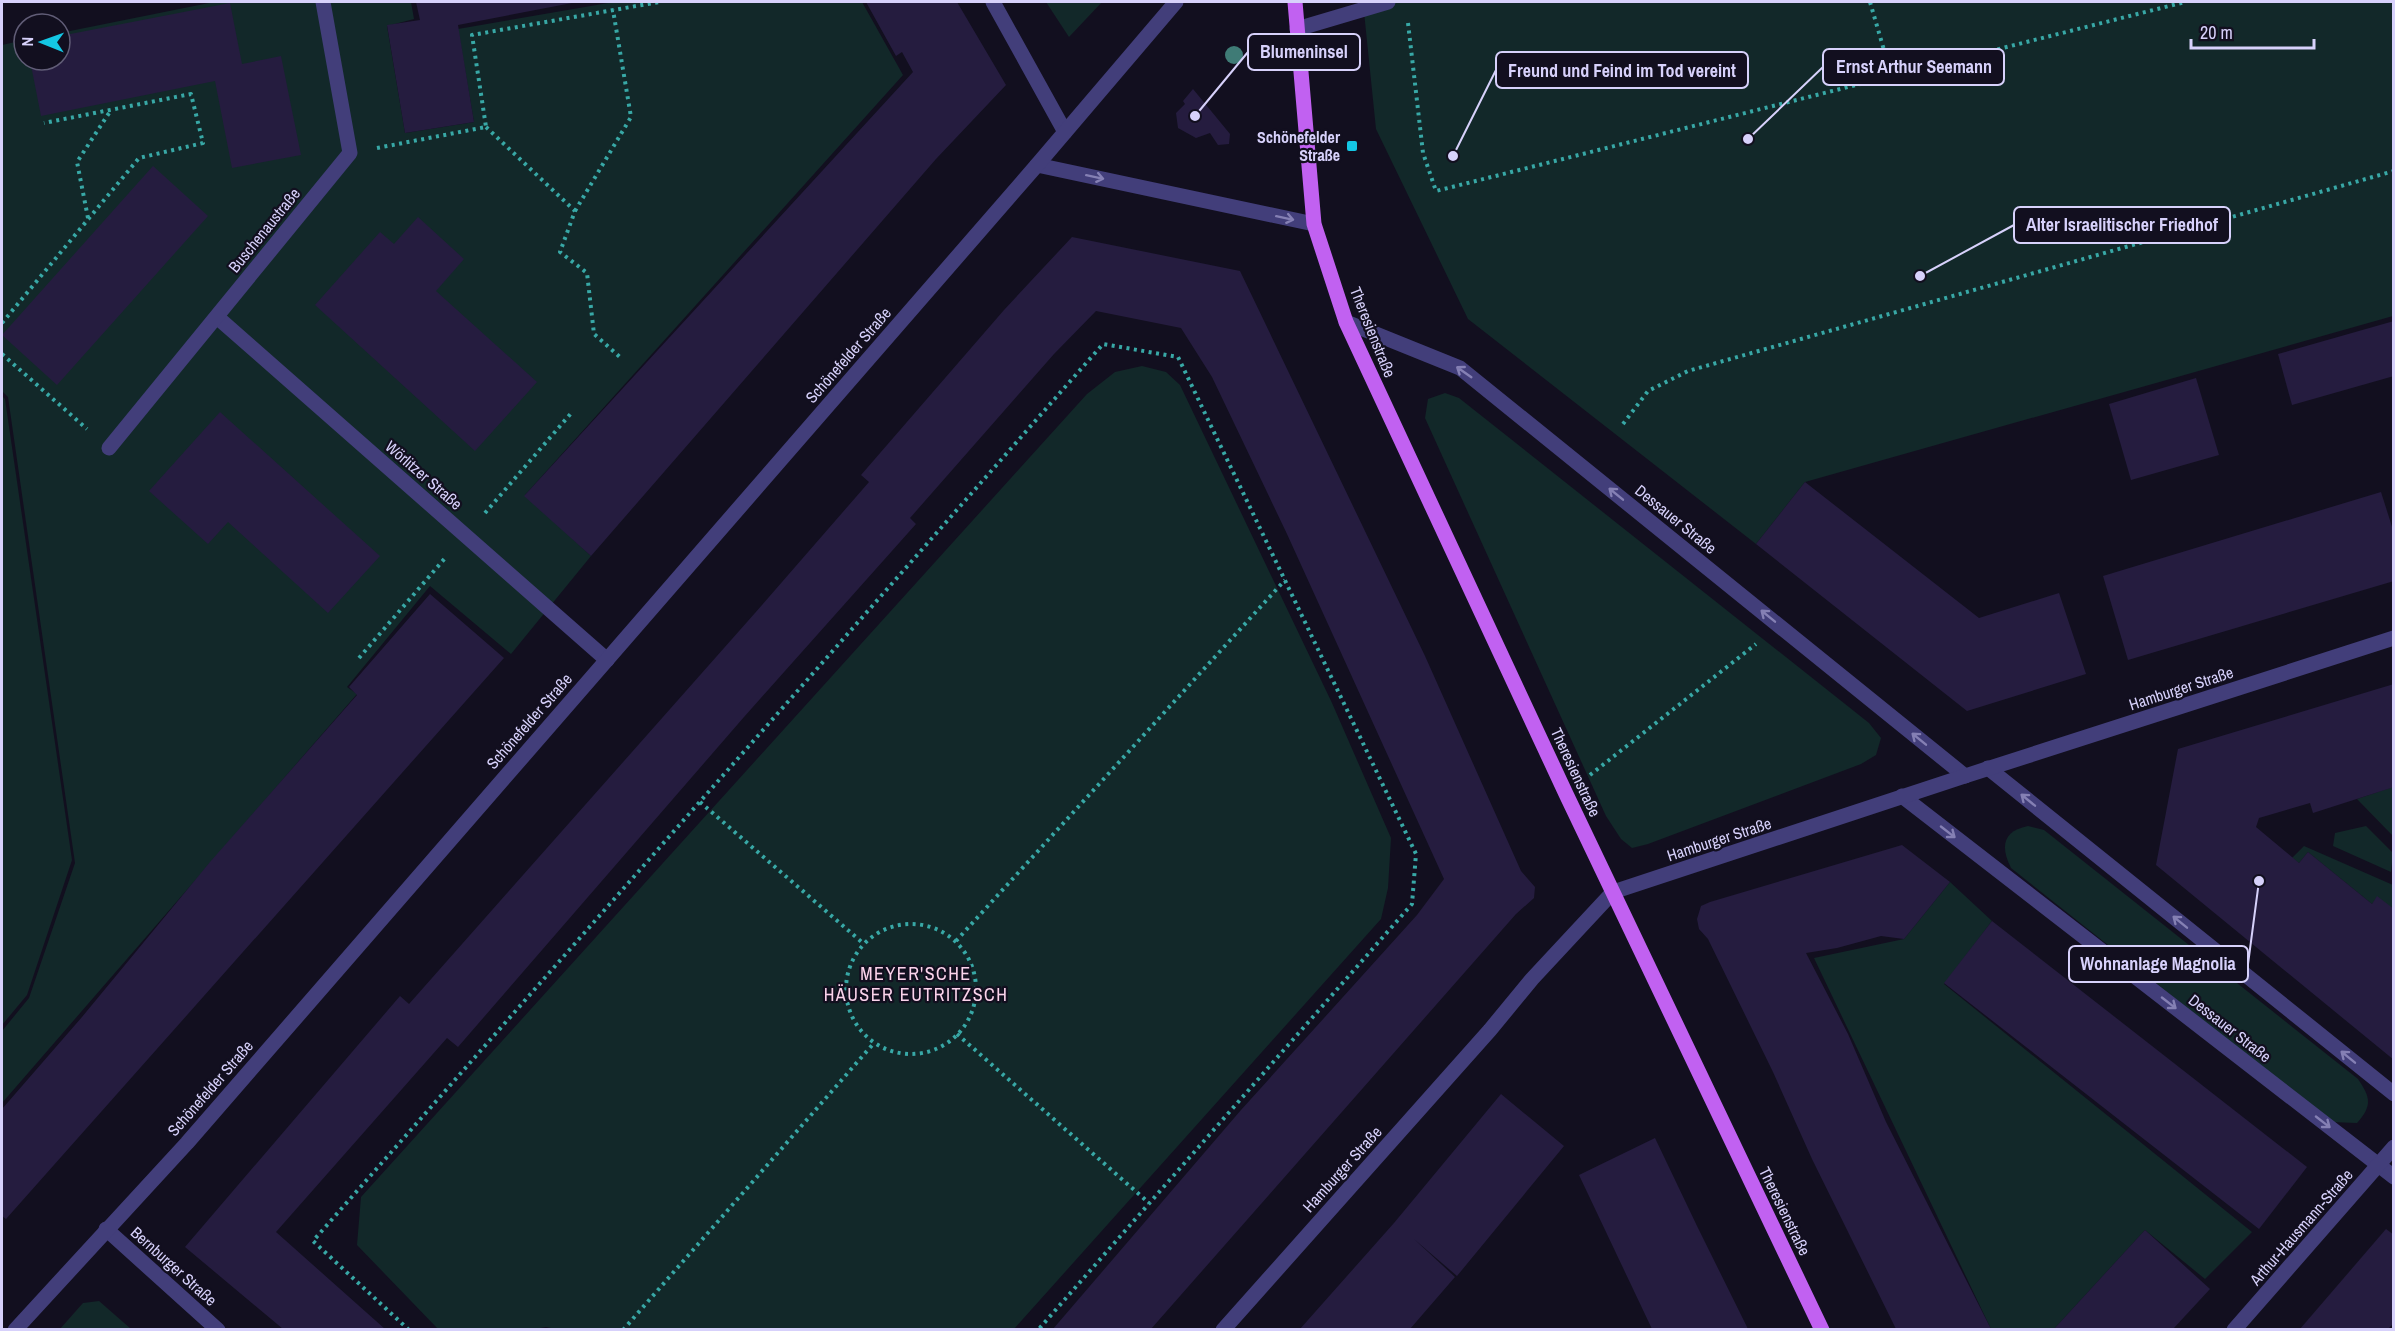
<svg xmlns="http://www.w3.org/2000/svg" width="2395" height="1331" font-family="'Archivo Narrow',sans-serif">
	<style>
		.green { fill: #122829 }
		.building { fill: #251c3f }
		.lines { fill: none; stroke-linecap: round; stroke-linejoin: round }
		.path { stroke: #38a8a6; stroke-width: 4; stroke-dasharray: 3 4.5; stroke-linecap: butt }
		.minor { stroke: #423e7a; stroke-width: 15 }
		.major { stroke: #c161f1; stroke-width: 15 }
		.tree { fill: #3f7b76 }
		.oneway { stroke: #8580b4 }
		.poi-dot { fill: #14c7e4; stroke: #120f1f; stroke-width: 2 }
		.labels { text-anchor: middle; stroke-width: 4.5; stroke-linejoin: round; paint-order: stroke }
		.poi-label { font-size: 16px; font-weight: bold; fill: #d7d1fb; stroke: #120f1f; text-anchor: end }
		.street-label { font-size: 16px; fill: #d7d1fb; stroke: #120f1f }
		.neighbourhood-label { font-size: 18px; letter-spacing: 1.5px; fill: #fbd3eb; stroke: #120f1f }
		.leader { fill: none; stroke: #d7d1fb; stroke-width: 2 }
		.callout-dot { fill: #d7d1fb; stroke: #120f1f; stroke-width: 2 }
		.callout { fill: #120f1f; stroke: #d7d1fb; stroke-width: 2 }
		.callout-label { font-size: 18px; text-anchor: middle; font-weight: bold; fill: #d7d1fb }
	</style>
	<rect width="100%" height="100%" fill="#120f1f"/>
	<g class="green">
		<path d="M214,2h197l3,17 -27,7 18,107 69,-11 -16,-93 156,-27h248l41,73 -378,420 66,61 -80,98 -81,-68 -83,101 10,7 -355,409v-72l27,-33 46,-135 -67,-466 -6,-6v-346l22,-5v20h36v-27z"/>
		<path d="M1046,2h56l-33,35z"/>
		<path d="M1363,2h1030v314l-588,166 -49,62 -288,-225 -92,-190z"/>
		<path d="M1142,366l24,6 14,13 152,318 59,135 -3,50 -7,31 -367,410 -453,1 -15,-3 -17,3 -91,-1 -81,-84 4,-48 726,-803 28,-22z"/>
		<path d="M1445,393l14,5 410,325 12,15 -5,17 -15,9 -213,80 -16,4 -11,-9 -15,-23 -181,-398 3,-19z"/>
		<path d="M2,396l3,3 67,461 -45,135 -25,30z"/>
		<path d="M2393,787v49l-36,-37z"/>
		<path d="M2028,826l16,4 314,249c13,19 14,27 -1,44l-26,-1 -320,-254c-11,-22 -8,-37 17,-42z"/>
		<path d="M2366,826l27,27 -2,19 -58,-26 2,-13z"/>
		<path d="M2304,846l89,39v24l-16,-12 -5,7 -64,-52 -9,11 -7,-5z"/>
		<path d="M1950,882l42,39 -48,63 308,248 -47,47 -60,-49 -91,99h-63l-177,-371 90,-19z"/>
		<path d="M99,1301l32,28h-71l23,-26z"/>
	</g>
	<g class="building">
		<path d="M416,2h156v1l-114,22 16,97 -69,11 -18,-108 33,-5z"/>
		<path d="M866,2h91l49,83 -70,74 -345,397 -67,-60 389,-424 -11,-20 -6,4z"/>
		<path d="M230,3l12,61 39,-8 20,99 -69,13 -17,-87 -174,35 -11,-56h30v-24z"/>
		<path d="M1193,89l37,45 -1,10 -11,1 -8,-12 -14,5 -18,-10 -2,-15 9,-9 -2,-3z"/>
		<path d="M153,166l55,50 -151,169 -55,-50z"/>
		<path d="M418,217l46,42 -28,32 101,91 -62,69 -160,-146 65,-73 14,12z"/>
		<path d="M1072,237l168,34 185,385 96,215 14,16 -1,11 -18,16 -365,415h-98l188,-219 176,-195 27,-36 -157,-345 -75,-157 -31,-49 -85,-17 -42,43 -144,164 6,6 -172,193 -286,330 -11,-9 -171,194 109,97h-102l-98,-82 215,-251 9,8 346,-391 114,-131 -8,-7 143,-165z"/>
		<path d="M2394,321v55l-102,29 -14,-51z"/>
		<path d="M2196,378l23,77 -88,25 -22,-76z"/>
		<path d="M220,412l160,144 -52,57 -100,-91 -20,22 -59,-53z"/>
		<path d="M1805,482l174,136 80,-25 27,81 -119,37 -211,-167z"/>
		<path d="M2381,492l13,41v48l-266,79 -25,-84z"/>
		<path d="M430,594l74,64 -498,561 -4,-3v-107l80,-92 128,-155 147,-167 -8,-8z"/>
		<path d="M2394,684v103l-81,26 -3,-10 -51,15 -3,9 43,36 9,-11 64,52 5,-8 17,13v151l-238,-195 22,-116z"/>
		<path d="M1902,845l48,37 -46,57 -23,-3 -44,12 -31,5 42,81 38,88 105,207h-95l-84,-170 -39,-87 -65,-133 -9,-10 -2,-10 4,-13 9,-4z"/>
		<path d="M1992,921l315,246 -48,62 -315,-246z"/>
		<path d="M1501,1094l63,52 -107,130 -43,-37 41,38 -45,52h-110l94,-106z"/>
		<path d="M1655,1138l42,88 51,103h-96l-73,-154z"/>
		<path d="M2386,1229l8,6v88l-6,6h-88z"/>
		<path d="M2145,1230l65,59 -37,40h-119z"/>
	</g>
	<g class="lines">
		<g class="path">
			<path d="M1870,2l21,72"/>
			<path d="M1408,23l15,130 13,38 749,-189"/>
			<path d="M486,127l89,84 -15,41 27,21 7,61 27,24"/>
			<path d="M377,148l109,-21 -14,-92 187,-33"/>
			<path d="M575,211l56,-94 -18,-107"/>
			<path d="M88,218l-11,-56 34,-52"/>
			<path d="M2,323l137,-165 64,-15 -12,-49 -147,29"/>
			<path d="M2,354l85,75"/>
			<path d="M1623,424l25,-33 40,-20 706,-200"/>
			<path d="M485,513l88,-102"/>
			<path d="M359,658l87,-101"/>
			<path d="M1590,775l166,-131"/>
			<path d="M700,802l164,142"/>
			<circle cx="911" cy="989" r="65"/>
			<path d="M956,941l329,-361"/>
			<path d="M957,1034l192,169"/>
			<path d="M409,1330l-96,-89 790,-897 75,13 238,497 -4,50 -374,426"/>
			<path d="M623,1330l251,-287"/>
		</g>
		<g class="minor">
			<path d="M993,2l72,130"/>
			<path d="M1297,29l91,-27"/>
			<path d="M1037,165l277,59"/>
			<path d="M217,317l390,343"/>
			<path d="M1346,322l114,46 505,408"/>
			<path d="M109,448l241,-295 -27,-151"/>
			<path d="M1988,768l406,326"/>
			<path d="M1902,796l492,381"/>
			<path d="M106,1229l112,101"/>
			<path d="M15,1330l172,-187 850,-978 139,-163"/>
			<path d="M1223,1330l267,-300 42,-51 81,-87 352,-116 429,-138"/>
			<path d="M2234,1330l160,-183"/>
		</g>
		<path class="major" d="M1295,2l19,222 32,98 220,472 256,536"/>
	</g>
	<circle class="tree" cx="1234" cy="55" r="9"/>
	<defs><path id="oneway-shaft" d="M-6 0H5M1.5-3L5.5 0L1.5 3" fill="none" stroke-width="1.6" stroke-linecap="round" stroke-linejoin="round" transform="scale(1.5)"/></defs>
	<g class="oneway">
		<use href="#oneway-shaft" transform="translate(1095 177) rotate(12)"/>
		<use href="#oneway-shaft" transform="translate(1285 218) rotate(12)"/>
		<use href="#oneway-shaft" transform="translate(1464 372) rotate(-145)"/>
		<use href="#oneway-shaft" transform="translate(1616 494) rotate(-141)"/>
		<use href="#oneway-shaft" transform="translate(1768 616) rotate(-141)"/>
		<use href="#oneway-shaft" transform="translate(1919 739) rotate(-141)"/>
		<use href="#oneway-shaft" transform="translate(2028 800) rotate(-141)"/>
		<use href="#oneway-shaft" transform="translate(1948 832) rotate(38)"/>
		<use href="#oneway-shaft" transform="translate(2180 922) rotate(-141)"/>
		<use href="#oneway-shaft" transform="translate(2169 1003) rotate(38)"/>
		<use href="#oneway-shaft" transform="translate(2348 1057) rotate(-141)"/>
		<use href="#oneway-shaft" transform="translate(2323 1122) rotate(38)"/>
	</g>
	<rect class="poi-dot" x="1346" y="140" width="12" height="12" rx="3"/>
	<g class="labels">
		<g class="poi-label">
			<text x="1340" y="143">Schönefelder<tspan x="1340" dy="18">Straße</tspan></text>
		</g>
		<g class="street-label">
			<text transform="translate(264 230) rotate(-51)" y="6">Buschenaustraße</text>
			<text transform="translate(1373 332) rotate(68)" y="6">Theresienstraße</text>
			<text transform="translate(848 355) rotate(-49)" y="6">Schönefelder Straße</text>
			<text transform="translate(424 475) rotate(41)" y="6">Wörlitzer Straße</text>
			<text transform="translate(1676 519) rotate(39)" y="6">Dessauer Straße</text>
			<text transform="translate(2181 688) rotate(-18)" y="6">Hamburger Straße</text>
			<text transform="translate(529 721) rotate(-49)" y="6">Schönefelder Straße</text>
			<text transform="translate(1576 772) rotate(65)" y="6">Theresienstraße</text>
			<text transform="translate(1719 839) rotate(-18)" y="6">Hamburger Straße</text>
			<text transform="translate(2230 1028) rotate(38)" y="6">Dessauer Straße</text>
			<text transform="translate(210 1088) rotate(-49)" y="6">Schönefelder Straße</text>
			<text transform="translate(1342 1169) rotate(-48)" y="6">Hamburger Straße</text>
			<text transform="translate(1785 1211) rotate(64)" y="6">Theresienstraße</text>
			<text transform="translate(2301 1227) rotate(-49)" y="6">Arthur-Hausmann-Straße</text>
			<text transform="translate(174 1266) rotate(42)" y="6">Bernburger Straße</text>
		</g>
		<g class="neighbourhood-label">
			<text x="916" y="980">MEYER'SCHE<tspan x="916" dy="21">HÄUSER EUTRITZSCH</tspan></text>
		</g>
	</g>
	<path class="leader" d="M1195 116L1248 52M1748 139L1823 67M1453 156L1496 70M1920 276L2014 225M2259 881L2248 964"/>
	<g class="callout-dot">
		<circle cx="1195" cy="116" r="6"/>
		<circle cx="1748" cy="139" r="6"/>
		<circle cx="1453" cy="156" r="6"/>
		<circle cx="1920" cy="276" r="6"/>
		<circle cx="2259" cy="881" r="6"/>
	</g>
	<g class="callout">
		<rect x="1248" y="34" width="112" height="36" rx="6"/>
		<rect x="1823" y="49" width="181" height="36" rx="6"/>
		<rect x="1496" y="52" width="252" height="36" rx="6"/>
		<rect x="2014" y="207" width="216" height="36" rx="6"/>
		<rect x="2069" y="946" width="179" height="36" rx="6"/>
	</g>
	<g class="callout-label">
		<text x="1304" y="58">Blumeninsel</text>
		<text x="1914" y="73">Ernst Arthur Seemann</text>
		<text x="1622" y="77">Freund und Feind im Tod vereint</text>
		<text x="2122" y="231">Alter Israelitischer Friedhof</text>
		<text x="2158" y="970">Wohnanlage Magnolia</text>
	</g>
	<rect width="2395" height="1331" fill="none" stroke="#d7d1fb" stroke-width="6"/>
	<g transform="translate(42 42) rotate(271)"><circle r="28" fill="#120f1f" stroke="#615d77" stroke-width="1.5"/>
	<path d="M0-4.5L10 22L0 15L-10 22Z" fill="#14c7e4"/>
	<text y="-9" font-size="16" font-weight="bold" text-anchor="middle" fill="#d7d1fb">N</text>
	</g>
	<path d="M2191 39v9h123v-9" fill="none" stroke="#d7d1fb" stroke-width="3"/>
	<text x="2200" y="39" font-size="18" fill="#d7d1fb" stroke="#120f1f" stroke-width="4.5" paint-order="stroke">20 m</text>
</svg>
